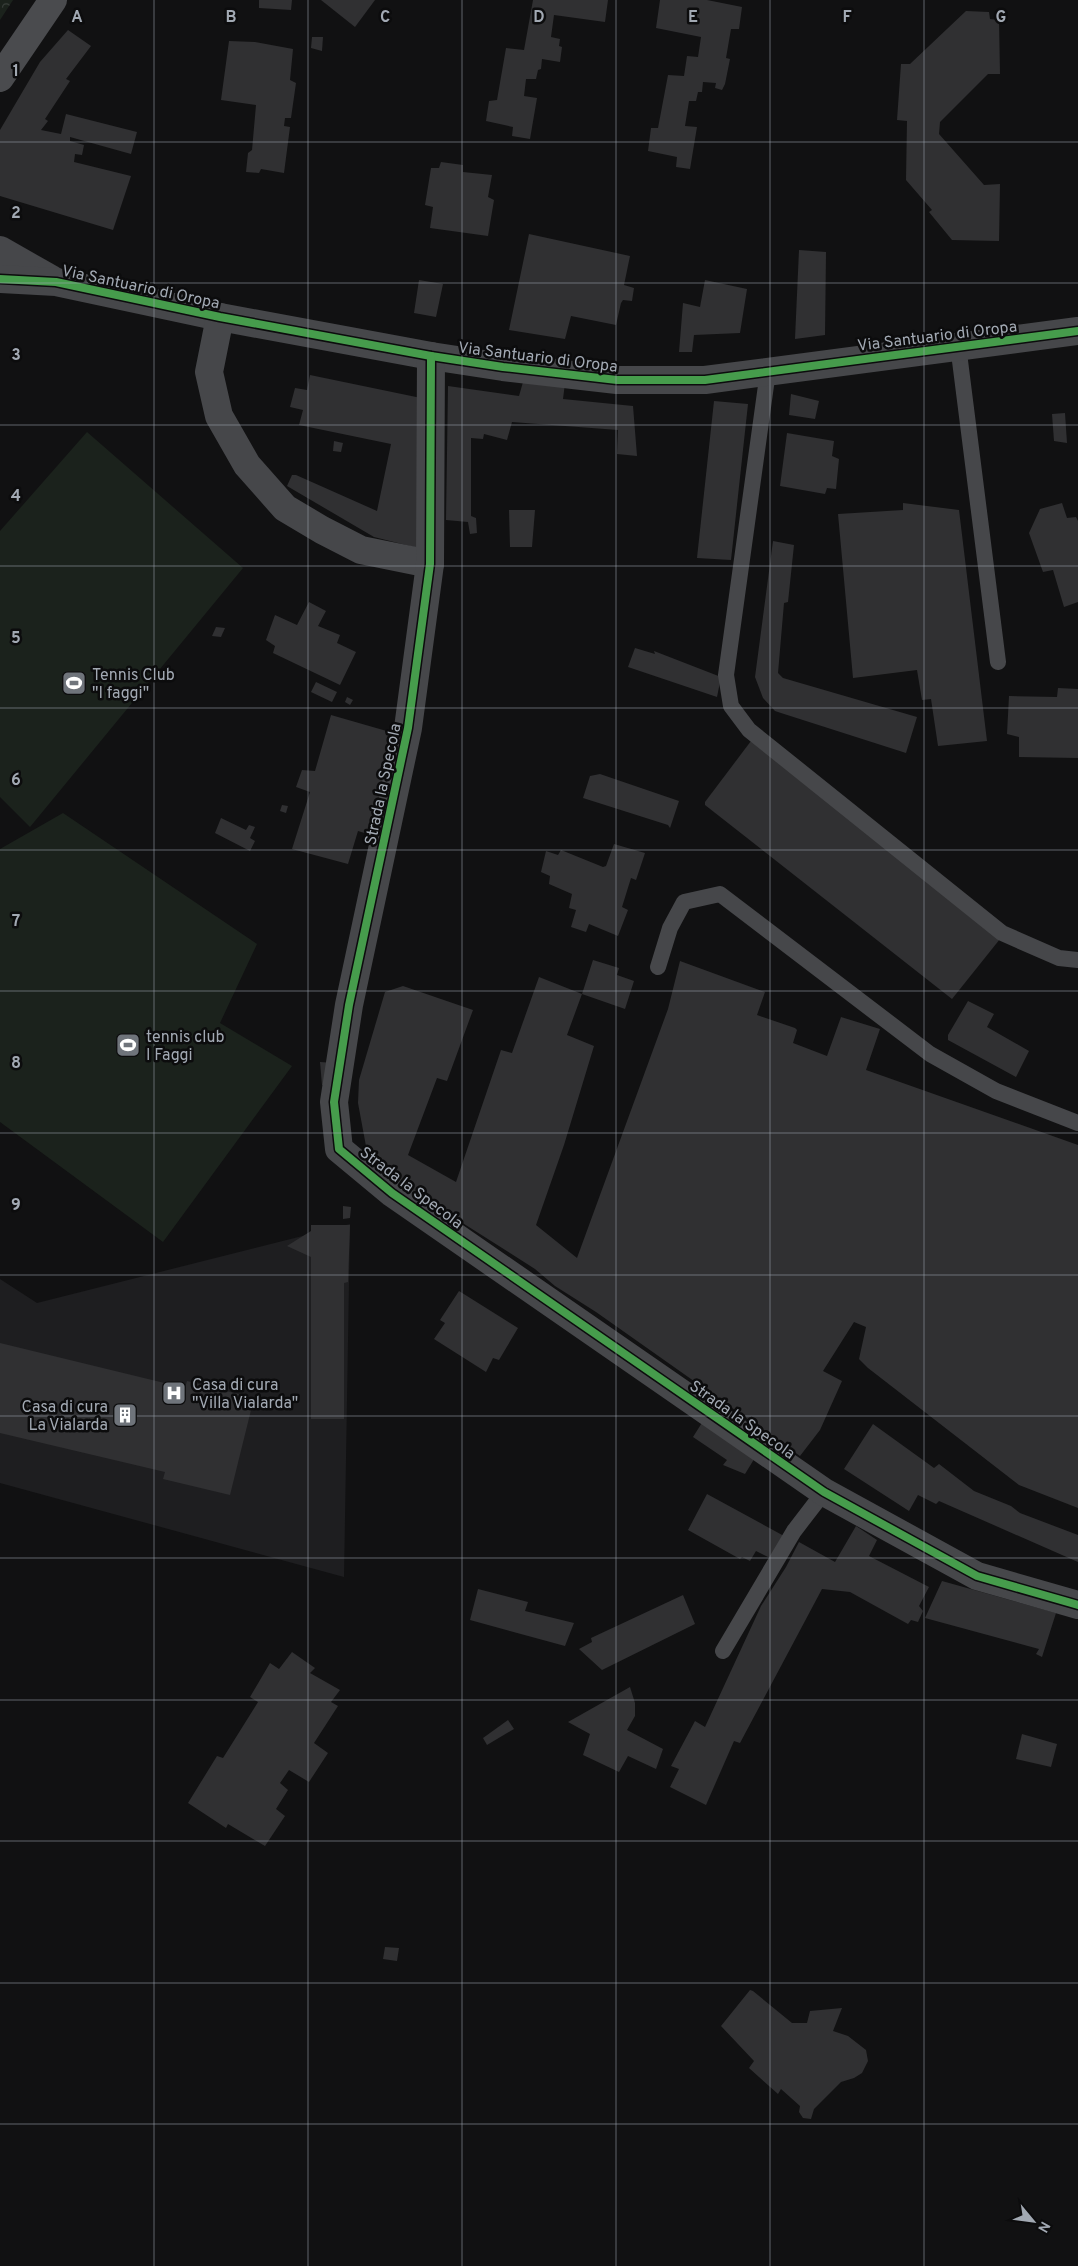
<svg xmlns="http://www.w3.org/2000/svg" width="1078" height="2266" font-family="Overpass,sans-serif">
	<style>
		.built { fill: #1e1e20 }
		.park { fill: url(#park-crowns) }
		.garden { fill: #1b221c }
		.building { fill: #303032 }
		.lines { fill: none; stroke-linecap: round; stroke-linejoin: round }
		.lane { stroke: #46474a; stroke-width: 16 }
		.street { stroke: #46474a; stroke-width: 28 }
		.secondary { stroke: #4a4b4e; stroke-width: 28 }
		.cycleway-casing { stroke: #0c0c0d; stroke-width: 11 }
		.cycleway { stroke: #469c4c; stroke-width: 8 }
		.grid { fill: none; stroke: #a2a9b3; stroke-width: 1; stroke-opacity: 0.55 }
		.labels { text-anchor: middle; stroke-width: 5; stroke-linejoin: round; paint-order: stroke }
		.street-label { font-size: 16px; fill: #a2a9b3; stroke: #0c0c0d }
		.poi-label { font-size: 16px; fill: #a2a9b3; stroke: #0c0c0d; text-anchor: start }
		.grid-label { font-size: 16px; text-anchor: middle; font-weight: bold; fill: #a2a9b3; stroke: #0c0c0d; stroke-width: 5; stroke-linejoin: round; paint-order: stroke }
	</style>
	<defs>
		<pattern id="park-crowns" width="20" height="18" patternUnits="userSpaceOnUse" patternTransform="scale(1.25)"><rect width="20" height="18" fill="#1b221c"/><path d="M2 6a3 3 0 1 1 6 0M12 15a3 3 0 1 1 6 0" fill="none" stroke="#393f3b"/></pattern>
	</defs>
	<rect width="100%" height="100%" fill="#111112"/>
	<path class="built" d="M350,1224l-6,353 -344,-94v-204l37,24z"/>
	<path class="park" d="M0,0h13l-13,20z"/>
	<g class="garden">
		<path d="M87,432l156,136 -213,259 -30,-30v-266z"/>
		<path d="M63,813l194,131 -37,79 72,43 -129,176 -163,-120v-273z"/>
	</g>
	<g class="building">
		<path d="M259,0h33l-1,10 -32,-2z"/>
		<path d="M321,0h54l-20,27z"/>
		<path d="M533,0h75l-3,22 -51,-7 -3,22 9,2 -1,7 3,1 -2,15 -18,-3 -1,10 -3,1 -2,9h-10l-2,17 13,2 -7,41 -18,-3 1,-9 -27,-6 3,-20 8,-1 9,-52 18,2z"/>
		<path d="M660,0h47l35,7 -3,22h-8l-5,29 4,1 -5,25 -3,6 -7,-2 1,-5 -13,-1 -1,10h-4l-2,9h-7l-4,25 12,1 -7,42 -14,-2 1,-10 -29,-6 3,-23h7l10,-53 16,1 3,-20 11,1 3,-20 -45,-9z"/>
		<path d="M966,11l23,1 1,7 9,1 1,54h-12l-48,48 -1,12 45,51 16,-1 -1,57 -47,-1 -23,-28 3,-2 -26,-30 1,-59 -10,-1 4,-56h9z"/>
		<path d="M68,30l23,16 -25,33 4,2 -25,38 3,2 -7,9 20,4 5,-20 71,18 -6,22 -61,-17v4l14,4 -2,10 -7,-1 -1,8 57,14 -18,54 -113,-34v-66l40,-68z"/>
		<path d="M312,37h11l-1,14 -11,-3z"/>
		<path d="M229,41l26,1 38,7 -3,31 6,3 -5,35h-6l-1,8 6,1 -6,46 -23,-4 -2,4 -13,-1 2,-19 4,-3 4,-45 -35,-5z"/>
		<path d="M441,162l22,3v7l29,3 -4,22 6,3 -6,36 -58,-8 3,-21 -8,-2 6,-37h8z"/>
		<path d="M529,234l101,22 -6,29 10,3 -2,13 -9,-1 -2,3 -5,22 -45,-9 -6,23 -56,-9z"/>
		<path d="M799,250l27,2 -1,83 -30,4z"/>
		<path d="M419,280l24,4 -7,33 -22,-4z"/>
		<path d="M705,280l42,9 -7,44 -46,2 -2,17h-13l4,-49 17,4z"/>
		<path d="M310,375l111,23 -3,150 -44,-11 -87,-51 5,-11h4l81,36 14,-67 -92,-19 4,-15 -13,-3 5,-19 12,2z"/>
		<path d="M525,375l40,8 -2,16 70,7 4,50 -20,-2 1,-24 -106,-8 -5,18 -23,-6 -1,5 -12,-1v78l5,2 1,15 -7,1 -2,-12 -22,-2 2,-134 71,10z"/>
		<path d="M791,394l28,7 -4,18 -26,-4z"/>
		<path d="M714,401l34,3 -17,156 -34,-2z"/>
		<path d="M1065,413l2,30 -13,-2 -2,-27z"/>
		<path d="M787,433l47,8 -2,15 7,3 -3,30 -9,-1 -2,6 -45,-8z"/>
		<path d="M334,441l9,2 -2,9 -8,-1z"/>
		<path d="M903,503l56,7 28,231 -49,5 -7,-47 -9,1 -5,-30 -64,8 -15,-164 65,-4z"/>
		<path d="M1062,503l5,15 9,-1 2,4v81l-14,5 -11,-37 -10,2 -14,-39 11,-24z"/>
		<path d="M509,510h26l-3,37h-22z"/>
		<path d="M773,541l21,4 -6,57 -4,1 -6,70 5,5 134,39 -11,36 -125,-40 -6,-2 -12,-13 -8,-21z"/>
		<path d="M309,602l17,9 -8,15 22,9 -3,8 19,9 -16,33 -67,-32 2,-7 -9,-6 9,-25 22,10z"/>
		<path d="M216,627l9,1 -4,9 -9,-1z"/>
		<path d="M635,648l20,6 -1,-3 67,26 -4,20 -89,-30z"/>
		<path d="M316,682l21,10 -5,10 -21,-10z"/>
		<path d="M1058,688l20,1v69l-59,-1v-20l-12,-3 2,-38 48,1z"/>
		<path d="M347,697l6,3 -3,5 -5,-3z"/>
		<path d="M331,715l73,21 -26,101 -20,-6 -10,33 -56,-15 18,-57 -14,-5 6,-17 13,1z"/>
		<path d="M751,741l249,198 -48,60 -247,-194v-3z"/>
		<path d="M600,774l79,27 -9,27 -2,-3 -85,-27 7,-22z"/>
		<path d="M282,805l6,1 -2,7 -6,-2z"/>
		<path d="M221,818l25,12 3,-5 6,2 -5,11 5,3 -5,10 -35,-18z"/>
		<path d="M614,844l31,9 -9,27 -5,-2 -9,29 6,3 -10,26 -29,-12 -3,8 -15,-5 5,-17 -7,-2 3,-14 -23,-10 1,-8 -9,-4 5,-21 12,4 3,-5 42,17 3,-1z"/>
		<path d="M593,960l26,8 -2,7 17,6 -9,28 -43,-15 -15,41 27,11 -30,99 -28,80 41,33 91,-249 12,-48 85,31 -8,23 38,13 2,2 -4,13 34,13 14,-39 39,12 -14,41 212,75v363l-59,-23 -151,-117 -9,-9 7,-32 -12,-5 -31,49 19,10 -22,49 -20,26 -204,-144 -41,-26 -20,-17 -74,-47 -18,-7 -75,-58 -10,-54 1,-23 26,-88 18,-6 70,24 -26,71 -10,-3 -29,77 48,27 45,-132 11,3 27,-76 43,17z"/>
		<path d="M968,1001l26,13 -7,13 42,24 -13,26 -68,-37v-5z"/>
		<path d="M320,1062l15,1 -1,22h-12z"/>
		<path d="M343,1206l8,1 -1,11 -7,1z"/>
		<path d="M311,1225h39l-2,57 -4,1v136h-33v-162l-24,-11 24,-15z"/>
		<path d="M459,1291l59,37 -19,32 -6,-2 -7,14 -52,-33 11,-16 -5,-3z"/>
		<path d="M0,1343l185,45 2,-7 67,17 -24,97 -67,-16 2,-7 -165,-39z"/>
		<path d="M705,1418l51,38 -11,18 -22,-9 4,-5 -34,-23z"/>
		<path d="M873,1424l61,44 5,-4 35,27 37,15 9,7 58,22v27l-139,-61 -3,3 -18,-9 -9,16 -65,-42z"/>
		<path d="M707,1494l77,42 -12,23 -16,-8 -6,10 -8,-4 -2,2 -52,-29z"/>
		<path d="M856,1526l21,14 -8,16 60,31 -10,19 4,5 -5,11 -7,-2 -3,4 -58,-32 -28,-3 -82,154 -6,-2 -28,64 -36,-18 9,-18 -8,-3 24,-45 10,6 56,-121 25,-39 13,-25 36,20z"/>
		<path d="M942,1581l114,32 -14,44 -6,-3 3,-5 -114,-31z"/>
		<path d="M478,1589l50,13 -3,9 49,12 -9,23 -95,-26z"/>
		<path d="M683,1595l12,29 -93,46 -23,-21 13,-7 -1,-4z"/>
		<path d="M292,1652l23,16 -5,5 30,17 -9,12 7,4 -24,37 14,10 -19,29 -20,-12 -9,13 8,7 -12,19 9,7 -20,30 -37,-22 -2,4 -38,-25 29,-47 6,2 35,-56 -8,-5 20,-34 9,6z"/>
		<path d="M630,1687l5,16v13l-8,14 36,19 -7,20 -28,-13 -9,16 -36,-17 7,-21 -22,-12z"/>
		<path d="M508,1720l6,9 -27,16 -4,-7z"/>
		<path d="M1022,1734l35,10 -6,23 -35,-8z"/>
		<path d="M385,1947l14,1 -2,13 -14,-2z"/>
		<path d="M750,1990l3,1 39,32h15l3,-12 32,-3 -9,23 15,5 18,14 2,11 -6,12 -8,5 -13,4 -27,27 -3,10 -8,-1 -4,-6 1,-6 -19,-17 -3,5 -29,-26 5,-7 -33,-35z"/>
	</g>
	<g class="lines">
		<g class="lane">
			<path d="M958,345l40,317"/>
			<path d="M768,371l-42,304 5,31 18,24 253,203 57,25 19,2"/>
			<path d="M658,967l12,-39 14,-26 36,-8 210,160 66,37 82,32"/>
			<path d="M723,1651l71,-120 30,-39"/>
		</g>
		<g class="street">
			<path d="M0,250l51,29"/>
			<path d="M0,279l56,3 164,35 211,39 72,11 114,13h88l373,-49"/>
			<path d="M220,317l-11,55 10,44 28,49 38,43 37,22 39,20 69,14"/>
			<path d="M431,356l-1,208 -22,164 -59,277 -15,97 5,47 53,44 432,299 153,84 101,29"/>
		</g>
		<path class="secondary" d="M0,78l53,-78"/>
		<g class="cycleway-casing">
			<g id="cycleway">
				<path d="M0,279l56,3 164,35 211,39 72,11 114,13h88l373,-49"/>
				<path d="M431,356l-1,208 -22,164 -59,277 -15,97 5,47 53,44 432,299 153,84 101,29"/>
			</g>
		</g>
		<use href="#cycleway" class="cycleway"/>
	</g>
	<path class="grid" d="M154,0v2266M308,0v2266M462,0v2266M616,0v2266M770,0v2266M924,0v2266M0,142h1078M0,283h1078M0,425h1078M0,566h1078M0,708h1078M0,850h1078M0,991h1078M0,1133h1078M0,1275h1078M0,1416h1078M0,1558h1078M0,1700h1078M0,1841h1078M0,1983h1078M0,2124h1078"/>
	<defs>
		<g id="stadium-square" transform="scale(1.25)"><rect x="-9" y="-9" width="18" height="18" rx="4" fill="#6f747b" stroke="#0c0c0d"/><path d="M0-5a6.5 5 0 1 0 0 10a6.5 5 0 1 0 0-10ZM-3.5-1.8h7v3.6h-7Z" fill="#fff"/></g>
		<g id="hospital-square" transform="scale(1.25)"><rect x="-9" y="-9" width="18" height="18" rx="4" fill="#6f747b" stroke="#0c0c0d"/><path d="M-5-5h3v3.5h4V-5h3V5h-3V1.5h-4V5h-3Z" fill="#fff"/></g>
		<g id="building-square" transform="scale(1.25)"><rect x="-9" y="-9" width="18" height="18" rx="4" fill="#6f747b" stroke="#0c0c0d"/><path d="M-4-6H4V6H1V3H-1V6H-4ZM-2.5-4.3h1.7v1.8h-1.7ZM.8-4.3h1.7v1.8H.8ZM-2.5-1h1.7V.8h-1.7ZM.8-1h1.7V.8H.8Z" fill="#fff"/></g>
	</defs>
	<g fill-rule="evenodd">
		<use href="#stadium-square" x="74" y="683"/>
		<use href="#stadium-square" x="128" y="1045"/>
		<use href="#hospital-square" x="174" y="1393"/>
		<use href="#building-square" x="125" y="1415"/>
	</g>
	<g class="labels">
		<g class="street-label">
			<text transform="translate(141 286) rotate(12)" y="6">Via Santuario di Oropa</text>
			<text transform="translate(937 335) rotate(-7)" y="6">Via Santuario di Oropa</text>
			<text transform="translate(538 356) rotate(7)" y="6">Via Santuario di Oropa</text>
			<text transform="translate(382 784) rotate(-78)" y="6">Strada la Specola</text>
			<text transform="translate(412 1187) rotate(37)" y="6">Strada la Specola</text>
			<text transform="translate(743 1419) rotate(35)" y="6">Strada la Specola</text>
		</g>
		<g class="poi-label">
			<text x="92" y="680">Tennis Club<tspan x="92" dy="18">"I faggi"</tspan></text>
			<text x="146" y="1042">tennis club<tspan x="146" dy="18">I Faggi</tspan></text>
			<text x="192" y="1390">Casa di cura<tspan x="192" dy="18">"Villa Vialarda"</tspan></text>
			<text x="108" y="1412" text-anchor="end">Casa di cura<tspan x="108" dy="18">La Vialarda</tspan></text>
		</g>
	</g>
	<g class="grid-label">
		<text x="77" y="22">A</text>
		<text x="231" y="22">B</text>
		<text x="385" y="22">C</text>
		<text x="539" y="22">D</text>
		<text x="693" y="22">E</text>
		<text x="847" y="22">F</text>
		<text x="1001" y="22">G</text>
		<text x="16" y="76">1</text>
		<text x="16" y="218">2</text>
		<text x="16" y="360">3</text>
		<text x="16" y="501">4</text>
		<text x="16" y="643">5</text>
		<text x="16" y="785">6</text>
		<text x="16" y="926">7</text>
		<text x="16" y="1068">8</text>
		<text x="16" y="1210">9</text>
	</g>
	<g transform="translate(1033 2221) rotate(119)" stroke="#0c0c0d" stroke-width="4" paint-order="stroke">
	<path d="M0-4L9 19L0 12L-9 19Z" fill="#a2a9b3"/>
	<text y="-8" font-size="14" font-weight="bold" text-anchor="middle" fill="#a2a9b3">N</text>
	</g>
</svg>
